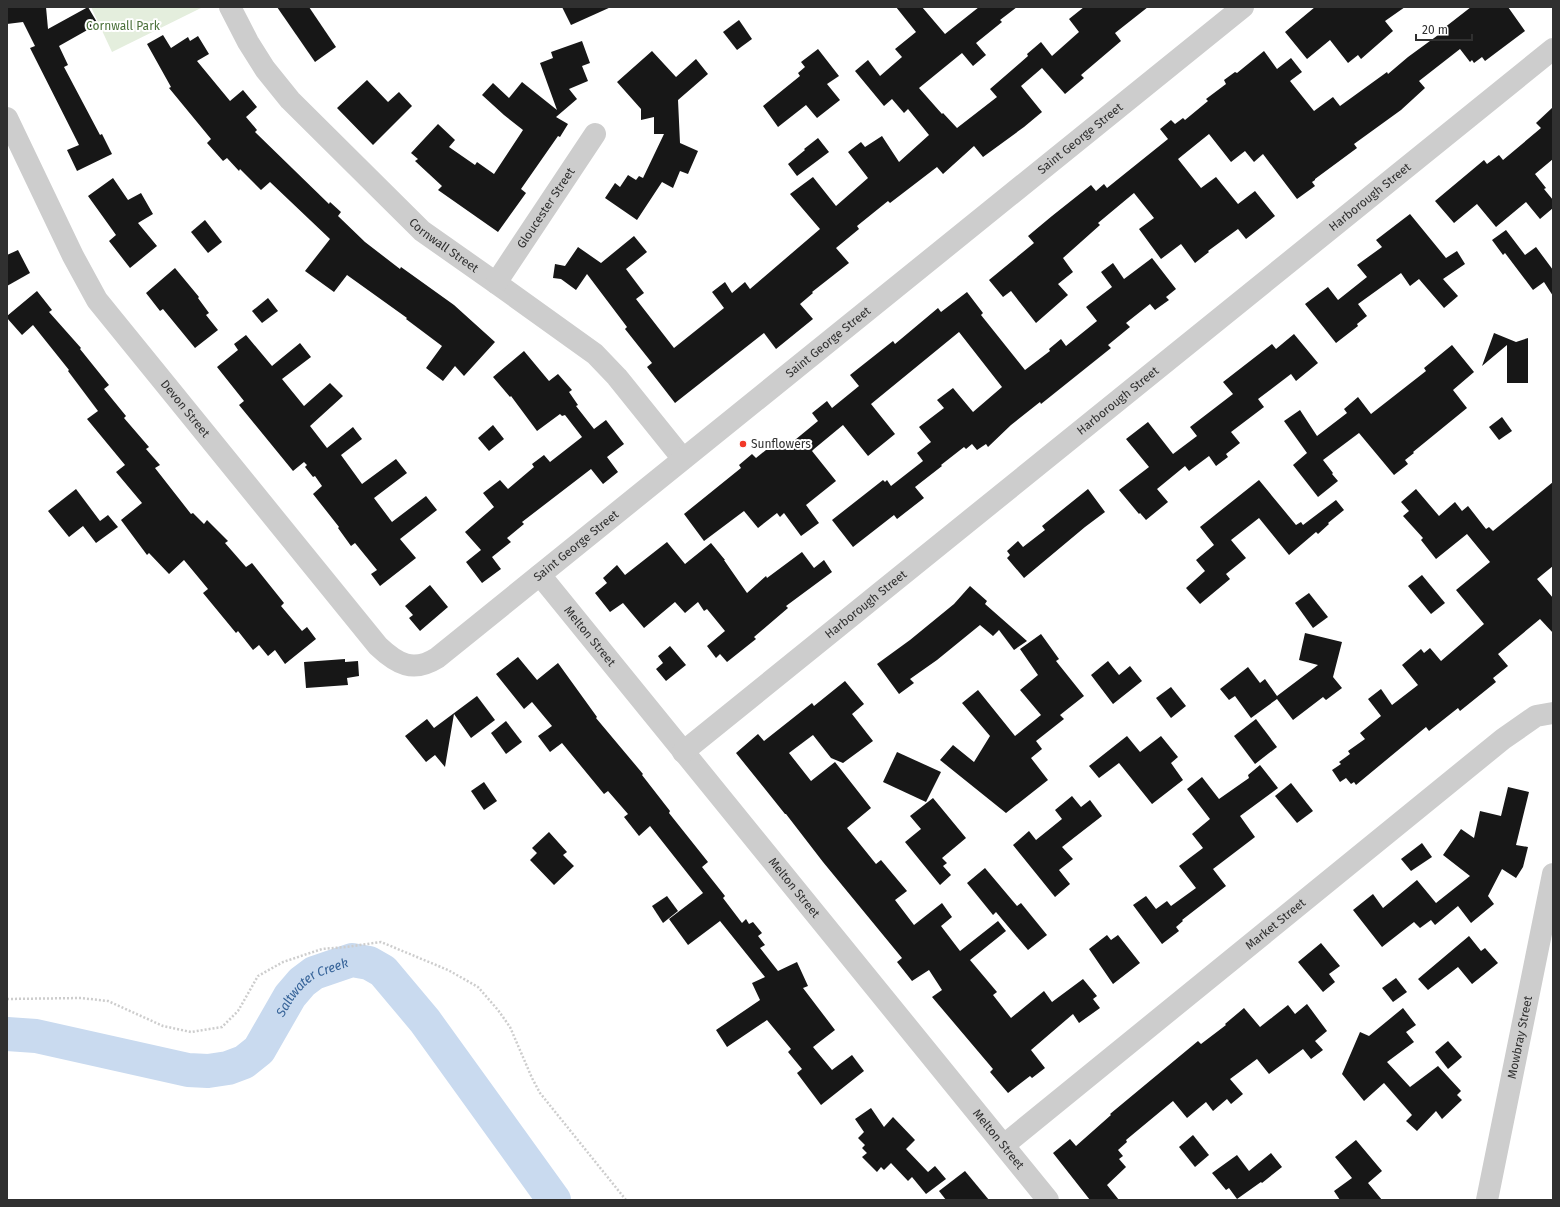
<svg xmlns="http://www.w3.org/2000/svg" width="1560" height="1207" font-family="'Fira Sans',sans-serif">
	<style>
		.green { fill: #e4eedd }
		.lines { fill: none; stroke-linecap: round; stroke-linejoin: round }
		.river { stroke: #c9daef; stroke-width: 34 }
		.building { fill: #171717 }
		.path { stroke: #cdcdcd; stroke-width: 2.5; stroke-dasharray: 2 2; stroke-linecap: butt }
		.minor { stroke: #cdcdcd; stroke-width: 22 }
		.poi-dot { fill: #f23828; stroke: #fff; stroke-width: 1.5 }
		.labels { text-anchor: middle; stroke-width: 4; stroke-linejoin: round; paint-order: stroke }
		.park-label { font-size: 12px; fill: #4b703a; stroke: #fff }
		.street-label { font-size: 12px; fill: #303030; stroke: #fff }
		.poi-label { font-size: 12px; fill: #303030; stroke: #fff; text-anchor: start }
		.water-label { font-size: 13px; font-style: italic; fill: #376499; stroke: #fff }
	</style>
	<rect width="100%" height="100%" fill="#fff"/>
	<path class="green" d="M91,7h112l-91,45z"/>
	<g class="lines">
		<path class="river" id="s1" d="M7,1034l29,2 152,34 20,1 20,-3 16,-6 15,-12 31,-54 12,-14 12,-9 38,-13 17,3 14,8 42,50 129,179"/>
	</g>
	<g class="building">
		<path d="M7,7h39l2,22 40,-22 10,17 -39,22 9,19 -4,2 36,68 2,-1 10,20 -35,17 -10,-21 12,-5 -49,-97 5,-2 -12,-24 -16,2z"/>
		<path d="M277,7h32l27,40 -21,15z"/>
		<path d="M562,7h49l-40,18z"/>
		<path d="M896,7h26l23,27 34,-27h38l-17,13 2,2 -26,21 10,12 -13,11 -11,-13 -43,35 23,26 1,-1 14,15 40,-31 -7,-8 38,-33 -1,-2 14,-12 11,14 27,-24 -10,-13 15,-12h64l-33,26 6,8 -40,34 3,3 -19,16 -23,-26 -21,18 21,26 -18,15 -41,30 -9,-11 -31,28 -6,-7 -47,36 -2,-2 -31,25 2,3 -23,19 13,15 -37,29 1,1 -13,11 13,15 -37,30 -12,-16 -89,70 -28,-36 5,-4 -27,-34 2,-2 -40,-53 -11,16 -15,-11 -8,-1 2,-14 10,2 13,-19 23,16 33,-27 13,16 -21,17 18,24 -8,6 38,49 50,-40 -12,-16 13,-10 7,11 13,-11 5,7 70,-60 -30,-35 23,-17 23,29 32,-28 -20,-26 13,-10 4,5 17,-11 17,26 30,-27 -21,-26 -4,4 -12,-14 -8,7 -29,-35 13,-11 12,16 22,-19 -7,-8 21,-17z"/>
		<path d="M1315,7h90l-20,14 8,10 -32,28 -3,-4 -10,8 -18,-23 -23,19 -22,-27z"/>
		<path d="M1471,7h37l17,24 -40,30 -3,-4 -8,6 -2,-3 -2,2 -10,-13 -41,32 6,7 -24,22 -47,34 3,4 -42,31v1l-3,2 3,4 -18,13 -34,-45 -9,8 -9,-11 -14,11 -22,-28 -31,25 23,29 15,-11 22,27 17,-13 20,25 -29,23 -8,-10 -30,22 1,1 -14,11 -14,-19 -20,15 -22,-30 15,-11 -20,-25 -36,30 2,2 -37,33 10,14 -15,12 10,11 -32,28 -25,-32 -8,6 -14,-17 45,-37 -6,-7 24,-20 39,-31 5,6 8,-7 3,4 61,-49 -8,-10 11,-9 4,4 8,-6 2,2 23,-19 -2,-2 20,-15 -2,-4 11,-8 2,1 27,-22 13,18 14,-11 11,14 -12,9 24,30 19,-14 7,9 47,-34 1,2 20,-17 37,-27 -1,-2z"/>
		<path d="M739,20l13,19 -15,11 -14,-18z"/>
		<path d="M163,35l8,13 17,-11 2,4 8,-5 11,18 -12,7 33,40 13,-11 14,17 -11,10 11,13 -2,2 74,72 1,-2 11,10 -3,4 27,26 35,27 1,-2 53,38 41,37 -31,34 -9,-10 -12,15 -17,-13 16,-22 -36,-27 1,-1 -60,-43 -13,17 -29,-21 25,-32 -60,-57 -9,8 -21,-21 -1,2 -12,-13 -4,3 -16,-18 4,-4 -42,-51 2,-1 -24,-43z"/>
		<path d="M582,41l8,22 -8,3 6,15 -19,8 8,10 -21,18 12,7 -8,13 -2,-1 -37,53 5,4 -28,39 -60,-42 4,-4 -27,-25 3,-2 -7,-6 27,-29 17,16 -6,7 26,18 2,-3 17,12 29,-44 -19,-15 -22,-20 11,-12 16,15 13,-16 35,28 -17,-47 13,-5 -2,-6z"/>
		<path d="M818,49l21,27 -12,8 13,16 -23,18 -11,-13 -28,22 -15,-21 37,-30 -2,-3 7,-6 -4,-5z"/>
		<path d="M652,51l24,26 20,-18 12,15 -30,26 2,43 18,8 -10,23 -8,-3 -7,17 -11,-6 -25,38 -32,-22 10,-15 5,4 8,-12 8,5 3,-4 4,2 21,-44h-10v-17l-13,3v-11l-24,-27z"/>
		<path d="M367,80l21,22 11,-10 13,14 -39,39 -36,-37z"/>
		<path d="M1553,107v52l-18,15 11,14 -2,1 9,11v8l-13,11 -14,-17 -30,25 -19,-23 -23,19 -19,-22 49,-41 3,4 12,-9 4,5 38,-32 -5,-5z"/>
		<path d="M818,138l11,14 -32,24 -9,-12 17,-14 -1,-1z"/>
		<path d="M113,178l15,22 13,-7 12,21 -15,9 19,23 -27,22 -21,-27 7,-6 -28,-39z"/>
		<path d="M1410,214l36,44 11,-7 8,13 -22,15 15,17 -14,12 -25,-29 -9,7 -9,-13 -43,31 9,12 -10,8 1,2 -22,17 -31,-39 23,-17 10,13 29,-23 -10,-12 25,-18 -6,-7z"/>
		<path d="M205,220l17,22 -14,11 -17,-21z"/>
		<path d="M1506,230l19,25 11,-8 17,23v26l-9,-14 -11,8 -28,-37 -2,2 -11,-15z"/>
		<path d="M18,250l12,23 -23,13v-31z"/>
		<path d="M1152,258l24,31 -10,8 3,3 -14,10 -5,-6 -24,19 4,4 -22,18 3,3 -70,56 -1,-2 -29,23 -23,22 -2,-3 -9,6 -5,-6 -6,5 -2,-2 -23,18 1,1 -27,21 9,11 -27,21 -3,-4 -41,32 -21,-27 51,-40 2,2 2,-2 4,6 32,-25 -6,-8 14,-11 -12,-15 25,-19 -7,-8 16,-12 20,24 29,-25 -43,-55 -88,72 24,30 -27,22 -25,-31 -29,24 -2,2 24,30 -30,24 13,18 -18,13 -17,-23 -4,4 -3,-4 -19,15 -14,-17 -40,30 -20,-27 57,-46 -2,-3 13,-11 4,4 21,-17 7,8 34,-28 -6,-8 15,-12 5,7 27,-22 -9,-11 43,-34 2,3 43,-36 3,4 26,-20 16,21 -2,2 44,55 25,-19 -1,-2 12,-10 5,7 31,-25 -11,-14 26,-20 -11,-15 12,-9 11,16z"/>
		<path d="M175,268l24,29 -1,1 11,15 -3,2 12,15 -23,18 -32,-39 -3,2 -14,-18z"/>
		<path d="M37,291l15,19 -3,2 32,36 -1,1 29,36 -5,4 22,27 -2,2 25,29 -3,2 14,16 -5,3 36,46 2,-1 11,11 3,-4 21,21 -3,2 21,24 6,-4 32,40 -3,3 21,25 5,-4 9,12 -31,25 -10,-14 -7,6 -9,-11 -6,5 -15,-19 -2,2 -33,-40 5,-4 -24,-29 -15,14 -20,-21 -2,2 -26,-35 21,-17 -26,-31 9,-7 -38,-46 11,-8 -30,-40 1,-1 -36,-45 -11,10 -15,-17v-2z"/>
		<path d="M268,298l10,13 -16,12 -10,-12z"/>
		<path d="M1494,333l22,9 12,-4v45h-21v-38l-25,21z"/>
		<path d="M1294,334l24,29 -22,18 -5,-7 -33,25 6,8 -33,25 9,11 -14,11 2,3 -12,9 -7,-10 -20,15 -4,-5 -28,23 11,13 -22,18 -6,-7 -1,1 -20,-24 30,-23 -23,-28 22,-17 25,32 24,-18 -7,-9 43,-33 -10,-12 49,-38 4,5z"/>
		<path d="M246,335l26,31 28,-23 11,14 -29,22 22,27 26,-23 13,13 -33,30 17,22 26,-21 9,12 -21,16 21,29 34,-25 11,14 -33,25 18,24 34,-26 11,14 -37,29 16,19 -36,28 -9,-12 6,-4 -22,-27 -4,3 -13,-18 1,-1 -26,-33 9,-8 -7,-10 -2,1 -8,-10 2,-2 -3,-3 -11,9 -54,-66 5,-4 -27,-34 21,-17 -4,-6z"/>
		<path d="M1452,345l22,27 -21,18 14,18 -54,44 1,1 -9,7 3,4 -14,11 -35,-42 -36,27 10,13 -1,1 6,7 -20,16 -25,-32 14,-12 -23,-32 16,-11 17,26 30,-23 -3,-4 14,-12 13,17 55,-43 -2,-3z"/>
		<path d="M524,351l25,30 9,-7 14,16 -3,2 9,13 -2,1 18,23 12,-9 18,24 -17,13 11,15 -15,12 -12,-15 -69,53 2,2 -17,14 4,4 -19,15 9,12 -19,14 -16,-21 15,-12 -16,-18 29,-25 -11,-14 17,-13 8,9 26,-22 -2,-3 12,-9 6,7 32,-25 -17,-22 -3,1 -2,-2 -23,17 -26,-35 -1,1 -17,-20z"/>
		<path d="M1502,417l10,14 -13,9 -10,-13z"/>
		<path d="M493,425l11,14 -15,12 -11,-13z"/>
		<path d="M1259,480l37,45 5,-3 2,3 33,-25 8,10 -16,13 1,1 -11,10 -2,-2 -27,23 -30,-37 -28,22 15,18 -20,16 4,5 -30,25 -14,-16 19,-17 -9,-11 18,-15 -14,-18z"/>
		<path d="M1553,482v84l-16,13 16,19v35l-13,-14 -42,35 10,12 -15,12 3,4 -36,29 -2,-3 -29,23 -3,-4 -70,58 -2,-3 -3,2 -5,-6 -6,4 -8,-12 9,-6 -2,-2 11,-8 -2,-3 17,-12 -5,-6 21,-17 -13,-17 13,-10 11,16 26,-20 -16,-20 19,-16 3,4 6,-5 11,13 43,-37 -28,-34 34,-28 -23,-28 -31,25 -15,-19 2,-2 -20,-22 6,-5 -8,-9 15,-13 23,27 16,-14 7,9 6,-5 18,23 3,-2 4,4z"/>
		<path d="M76,489l24,32 8,-6 10,12 -22,16 -13,-17 -14,11 -21,-26z"/>
		<path d="M1088,489l17,23 -20,15 -61,51 -17,-20 3,-3 -3,-4 11,-10 5,6 22,-17 -3,-4z"/>
		<path d="M667,542l18,22 26,-21 14,17h-1l23,33 19,-17 1,2 35,-26 12,16 10,-8 8,12 -46,34 2,2 -34,29 2,2 -29,23 -7,-8 -4,4 -9,-12 18,-15 -18,-22 -3,2 -6,-9 -13,11 -10,-11 -31,26 -21,-25 -13,9 -15,-19 12,-10 -4,-5 14,-13 8,10z"/>
		<path d="M1422,575l23,28 -14,11 -23,-28z"/>
		<path d="M430,585l18,22 -28,24 -11,-13 4,-3 -8,-9z"/>
		<path d="M970,586l17,15 -2,3 42,37 -13,9 -15,-20 -6,6 -13,-11 -43,35 -27,19 4,4 -15,11 -22,-30 33,-24 44,-36z"/>
		<path d="M1309,593l19,24 -15,11 -18,-25z"/>
		<path d="M1305,633l37,9 -9,35 9,11 -16,12 -3,-3 -30,23 -16,-21 -26,19 -16,-22 -6,4 -9,-11 28,-22 12,16 5,-4 12,17 41,-31 -19,-5z"/>
		<path d="M1041,634l18,25 -3,2 28,35 -24,19 4,4 -28,22 6,8 -11,9 17,22 -42,33 -66,-53 13,-15 21,17 16,-26 -28,-33 16,-13 37,46 26,-21 -21,-25 18,-15 -18,-26z"/>
		<path d="M670,646l16,19 -20,16 -10,-12 7,-6 -5,-7z"/>
		<path d="M518,657l19,23 21,-17 39,54 -1,1 47,56 -1,1 28,36 -1,2 39,49 -6,5 23,29 -2,2 19,25 4,-4 3,5 4,-2 9,11 -4,3 7,9 -5,3 18,23 19,-9 11,24 -5,2 32,42 -22,17 19,23 20,-15 12,16 -43,34 -24,-32 5,-4 -14,-17 3,-3 -24,-29 -40,27 -11,-17 44,-30 -8,-17 13,-6 -45,-56 -32,24 -19,-26 34,-26 -53,-67 -11,10 -15,-19 4,-3 -20,-23 -4,3 -42,-51 -12,9 -12,-16 14,-10 -20,-24 -8,7 -28,-35z"/>
		<path d="M345,659v3l13,-1 1,15 -12,2 1,7 -42,3 -2,-26z"/>
		<path d="M1108,661l11,14 11,-9 12,15 -29,23 -22,-29z"/>
		<path d="M845,681l19,23 -12,10 21,27 -30,22 -12,-5 -18,-23 -24,18 22,28 24,-19 36,46 -24,20 29,36 5,-4 26,31 -12,9 19,25 28,-22 10,14 -11,9 19,25 38,-30 8,10 -36,29 27,32 -4,3 18,23 33,-27 8,11 31,-23 14,17 -4,3 7,9 -21,15 -6,-9 -42,36 14,18 -13,10 -2,-2 -22,17 -18,-21 3,-3 -61,-72 10,-7 -13,-20 -17,11 -15,-19 5,-4 -79,-96 -37,-48h-1l-49,-61 22,-19 6,7 48,-38 2,3z"/>
		<path d="M1171,687l15,19 -15,12 -15,-20z"/>
		<path d="M477,696l18,24 -24,18 -17,-24 -9,53 -10,-12 -9,7 -21,-26 22,-17 7,9z"/>
		<path d="M1256,719l21,28 -22,17 -21,-28z"/>
		<path d="M506,721l16,21 -16,12 -15,-21z"/>
		<path d="M1127,736l13,16 21,-16 17,21 -7,6 12,17 -31,24 -33,-41 -20,15 -10,-12z"/>
		<path d="M897,752l44,20 -15,30 -43,-20z"/>
		<path d="M1260,765l18,23 -38,28 15,21 -42,32 13,17 -44,34 1,1 -7,6 3,4 -17,13 -29,-39 13,-9 10,13 11,-8 4,5 25,-18 -17,-22 24,-18 -11,-14 18,-15 -23,-30 15,-12 17,22 30,-21 -1,-3z"/>
		<path d="M484,782l13,19 -13,9 -13,-19z"/>
		<path d="M1291,783l22,28 -16,12 -22,-27z"/>
		<path d="M1508,787l21,5 -13,53 12,2 -5,20 -7,11 -14,-9 -14,27 6,8 -23,19 -13,-17 -23,19 -4,-5 -11,8 -6,-6 -32,25 -29,-37 20,-16 10,14 34,-28 19,23 34,-27 -27,-21 18,-26 13,9 6,-27 21,5z"/>
		<path d="M1072,796l9,11 9,-7 12,16 -40,31 11,12 -14,11 11,14 -15,13 -42,-52 16,-14 7,9 26,-21 -7,-9z"/>
		<path d="M933,798l33,40 -24,20 5,5 -4,3 8,9 -11,10 -35,-43 16,-13 -11,-13z"/>
		<path d="M549,832l18,20 -4,3 11,11 -20,19 -24,-25 7,-7 -5,-5z"/>
		<path d="M1422,843l10,14 -21,14 -10,-12z"/>
		<path d="M985,868l32,38 4,-3 26,32 -19,15 -32,-38 -3,3 -26,-32z"/>
		<path d="M667,896l11,15 -15,12 -11,-17z"/>
		<path d="M1107,935l4,5 7,-5 22,28 -27,21 -24,-35z"/>
		<path d="M1469,936l12,15 4,-3 13,15 -26,21 -14,-17 -30,23 -10,-11z"/>
		<path d="M1321,943l19,23 -11,8 6,8 -12,10 -25,-30z"/>
		<path d="M1396,978l11,14 -14,10 -11,-14z"/>
		<path d="M1307,1004l20,27 -12,10 8,9 -12,9 -8,-10 -34,25 -12,-15 -27,20 13,15 -12,10 -4,-5 -14,12 -7,-9 -19,16 -14,-17 -47,39 1,2 -9,8 5,6 -4,3 7,8 -19,18 12,15h-29l-37,-47 17,-14 6,7 35,-31 -1,-1 88,-73 3,3 25,-19 -1,-1 19,-16 16,19 28,-22 7,9z"/>
		<path d="M1403,1008l13,17 -10,7 8,10 -27,20 23,25 28,-21 23,25 -4,4 5,5 -20,19 -6,-8 -19,20 -11,-10 6,-6 -28,-32 -20,18 -22,-27 18,-42 9,4z"/>
		<path d="M1448,1041l14,16 -14,12 -13,-17z"/>
		<path d="M871,1108l13,19 9,-10 22,23 -9,9 22,23 7,-6 11,13 -20,15 -14,-17 -4,4 -17,-18 -7,7 -3,-3 -4,5 -15,-15 5,-4 -5,-5 3,-3 -7,-7 6,-6 -9,-13z"/>
		<path d="M1193,1135l16,20 -14,12 -16,-20z"/>
		<path d="M1356,1140l26,31 -14,12 14,17h-42l-6,-9 18,-13 -17,-21z"/>
		<path d="M1271,1153l11,14 -20,16 -1,-1 -24,17 -8,-11 -3,2 -14,-17 25,-18 12,16z"/>
		<path d="M965,1171l24,29h-43l-7,-9z"/>
	</g>
	<g class="lines">
		<path class="path" d="M7,999l74,-1 27,3 55,25 28,6 31,-5 16,-16 20,-35 25,-14 39,-13 24,-2 35,-5 67,28 30,17 20,23 12,17 22,51 8,15 86,107"/>
		<g class="minor">
			<path id="s2" d="M230,7l18,35 17,27 25,31 132,131 74,52 99,71 22,23 66,82"/>
			<path id="s3" d="M7,118l66,138 24,44 281,346c19,18 35,27 59,12l806,-651"/>
			<path id="s4" d="M496,283l99,-149"/>
			<path id="s5" d="M540,575l508,625"/>
			<path id="s6" d="M683,752l870,-703"/>
			<path id="s7" d="M1004,1145l499,-406 33,-23 17,-3"/>
			<path id="s8" d="M1487,1200l66,-326"/>
		</g>
	</g>
	<circle class="poi-dot" cx="743" cy="444" r="4"/>
	<g class="labels">
		<g class="park-label">
			<text x="123" y="30">Cornwall Park</text>
		</g>
		<g class="street-label">
			<text dy="4" stroke="none"><textPath href="#s3" startOffset="1542">Saint George Street</textPath></text>
			<text dy="4" stroke="none"><textPath href="#s6" startOffset="883">Harborough Street</textPath></text>
			<text dy="4" stroke="none"><textPath href="#s4" startOffset="90">Gloucester Street</textPath></text>
			<text dy="4" stroke="none"><textPath href="#s2" startOffset="323">Cornwall Street</textPath></text>
			<text dy="4" stroke="none"><textPath href="#s3" startOffset="1218">Saint George Street</textPath></text>
			<text dy="4" stroke="none"><textPath href="#s6" startOffset="559">Harborough Street</textPath></text>
			<text dy="4" stroke="none"><textPath href="#s3" startOffset="343">Devon Street</textPath></text>
			<text dy="4" stroke="none"><textPath href="#s3" startOffset="894">Saint George Street</textPath></text>
			<text dy="4" stroke="none"><textPath href="#s6" startOffset="235">Harborough Street</textPath></text>
			<text dy="4" stroke="none"><textPath href="#s5" startOffset="79">Melton Street</textPath></text>
			<text dy="4" stroke="none"><textPath href="#s5" startOffset="403">Melton Street</textPath></text>
			<text dy="4" stroke="none"><textPath href="#s7" startOffset="350">Market Street</textPath></text>
			<text dy="4" stroke="none"><textPath href="#s8" startOffset="166">Mowbray Street</textPath></text>
			<text dy="4" stroke="none"><textPath href="#s5" startOffset="727">Melton Street</textPath></text>
		</g>
		<g class="poi-label">
			<text x="751" y="448">Sunflowers</text>
		</g>
		<g class="water-label">
			<text dy="5" stroke="none"><textPath href="#s1" startOffset="347">Saltwater Creek</textPath></text>
		</g>
	</g>
	<rect width="1560" height="1207" fill="none" stroke="#303030" stroke-width="16"/>
	<path d="M1416 34v6h56v-6" fill="none" stroke="#303030" stroke-width="2"/>
	<text x="1422" y="34" font-size="12" fill="#303030" stroke="#ffffff" stroke-width="3" paint-order="stroke">20 m</text>
</svg>
